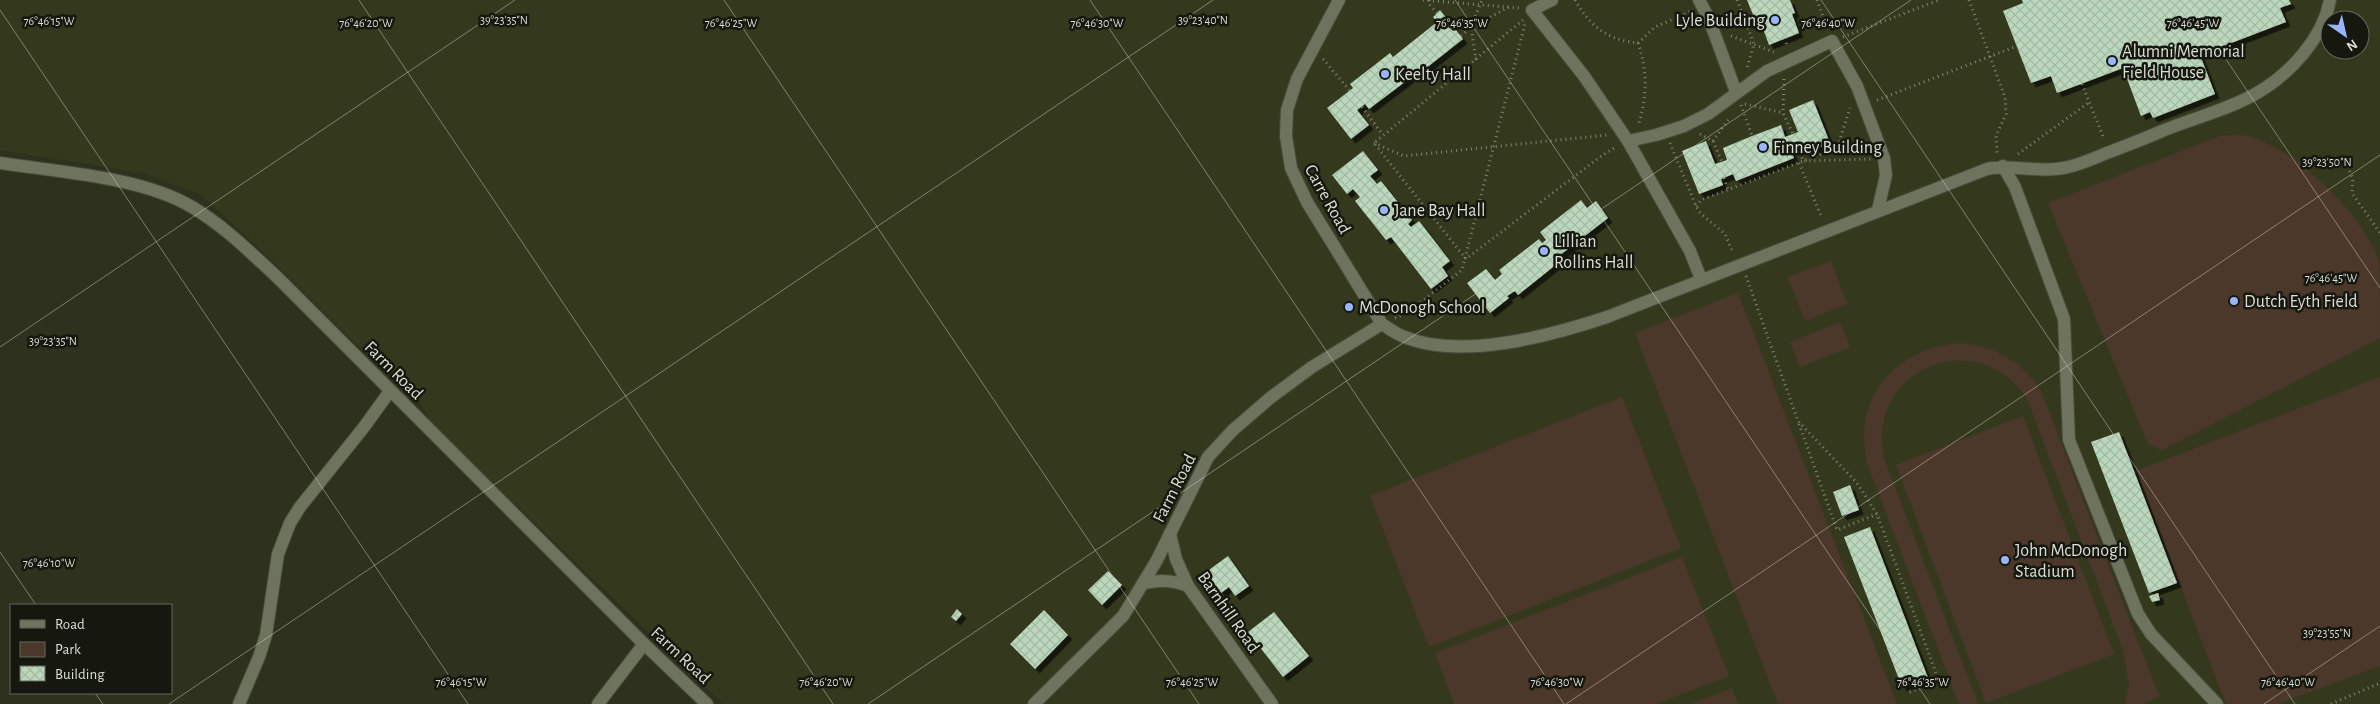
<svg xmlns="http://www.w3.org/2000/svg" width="2380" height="704" font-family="'Alegreya Sans',sans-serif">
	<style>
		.built { fill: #34391e; fill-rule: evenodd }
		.green { fill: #4b382a }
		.building { fill: url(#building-cross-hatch); filter: url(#shadow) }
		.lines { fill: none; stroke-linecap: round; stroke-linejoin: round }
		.minor-casing { stroke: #494c3b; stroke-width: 14 }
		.path { stroke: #828575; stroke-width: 3; stroke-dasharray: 1 4; stroke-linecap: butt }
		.minor { stroke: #6e735d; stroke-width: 12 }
		.ticks { fill: none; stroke: #dbded2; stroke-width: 1; stroke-opacity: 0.45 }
		.poi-dot { fill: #99b5fd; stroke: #16180f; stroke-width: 2 }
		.labels { text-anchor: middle; stroke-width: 5; stroke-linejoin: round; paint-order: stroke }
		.poi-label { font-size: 18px; fill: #dbded2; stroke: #16180f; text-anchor: start }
		.street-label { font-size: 18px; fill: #dbded2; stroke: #16180f }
		.ticks-label { font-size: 12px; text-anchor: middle; fill: #dbded2; stroke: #16180f; stroke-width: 5; stroke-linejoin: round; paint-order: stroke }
	</style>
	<defs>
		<pattern id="building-cross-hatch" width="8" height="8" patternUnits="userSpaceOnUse" patternTransform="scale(1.25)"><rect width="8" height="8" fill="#bbd8bd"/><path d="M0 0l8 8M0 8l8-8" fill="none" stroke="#a3baa4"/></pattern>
		<filter id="shadow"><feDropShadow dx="4.5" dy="4.5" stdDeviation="0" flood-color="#0009"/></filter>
	</defs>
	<rect width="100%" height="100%" fill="#2d311d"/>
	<path class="built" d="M0,0h2380v704h-1657l-290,-279 -25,-42 -31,-18 -118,-117 -59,-54 -58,-21 -142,-23zM2330,20h30v30h-30z"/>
	<g class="green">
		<path d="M2220,136c9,0 19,-2 27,0 47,12 118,79 132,126 1,14 1,58 1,76l-218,112 -14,-6 -100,-241z"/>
		<path d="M1831,261l16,43 -42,17 -17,-44z"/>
		<path d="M1738,293l159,411h-119l-143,-371z"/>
		<path d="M1840,322l10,25 -50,20 -10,-25z"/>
		<path d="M1960,343c35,3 62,19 81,48l118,305 -16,8h-18l4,-19 -6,-35 -96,-251c-48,-75 -161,-32 -143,59l94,246h-19l-92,-241c-14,-66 27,-114 93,-120z"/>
		<path d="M2380,377v289l-103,38h-51l-90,-233z"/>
		<path d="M1622,397l59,151 -252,99 -59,-151z"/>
		<path d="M2023,416l91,238 -128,49 -90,-238z"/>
		<path d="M1682,557l47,119 -73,28h-202l-19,-51z"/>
		<path d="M1732,688l6,16h-47z"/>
	</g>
	<g class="building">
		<path d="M1747,0h43l5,13 -3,1 7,19 -30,12 -7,-19 -4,1z"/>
		<path d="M2022,0h267l2,4 -11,4 6,14 -86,33 15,39 -62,24 -3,-6 -9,4 -18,-48 -66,25 -6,-17 -20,7 -28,-72 20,-8z"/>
		<path d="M1440,10l23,29 -47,37 -5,-7 -5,4 4,5 -41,31 -4,-5 -8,6 12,15 -18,14 -24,-31 26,-20 -3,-4 40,-31 3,4 44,-35 -4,-5z"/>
		<path d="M1813,100l17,43 -24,10 -3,-6 -12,4 3,7 -58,23 -3,-7 -12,5 2,6 -24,9 -17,-43 24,-10 9,23 12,-4 -4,-12 29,-12 29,-11 4,12 13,-5 -9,-22z"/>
		<path d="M1363,151l15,19 -8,6 7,8 4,-3 31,39 -4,4 3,3 8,-6 31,40 -8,6 6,9 -17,13 -40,-52 -5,3 -31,-39 5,-4 -7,-8 -6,5 -15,-19z"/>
		<path d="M1581,200l6,8 9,-7 12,17 -53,41 3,4 -40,32 -3,-4 -8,5 2,2 -19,15 -23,-30 19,-14 9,11 7,-6 -3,-4 40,-31 3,4 4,-3 -6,-8z"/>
		<path d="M2119,432l58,151 -28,10 -58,-151z"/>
		<path d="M1850,485l9,25 -17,6 -9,-24z"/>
		<path d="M1870,527l58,151 -26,9 -58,-150z"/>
		<path d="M1228,556l21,30 -14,10 -6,-9 -8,6 -15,-21z"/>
		<path d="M1108,571l14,14 -20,20 -14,-15z"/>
		<path d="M2158,593l2,7 -8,2 -3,-6z"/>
		<path d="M957,609l5,5 -6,7 -5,-4z"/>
		<path d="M1044,610l24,25 -33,34 -25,-25z"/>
		<path d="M1274,612l35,44 -26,21 -35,-45z"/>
	</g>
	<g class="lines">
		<g class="minor-casing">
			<g id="minor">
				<path d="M1339,0l-42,79 -10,31 -1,26 5,32 16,34 75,122c6,4 13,9 20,12 58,25 148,0 205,-19l380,-148c25,-5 50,4 76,-1 14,-2 26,-8 39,-13 20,-8 40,-15 60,-24 31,-13 66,-21 95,-38 33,-19 66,-55 73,-93"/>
				<path d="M1552,0l-20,10 52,66 44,65 62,110 11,28"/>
				<path d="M1699,0l10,19 27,73"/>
				<path d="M1628,141l28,-6 28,-9 24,-12 59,-43 65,-30 25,45 27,72 2,17 -8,35"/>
				<path d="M0,163c58,9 142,14 192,44 32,19 58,45 85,70l367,367 63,60"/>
				<path d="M2003,166l12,21 49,132 5,121 69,174 13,20 66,70"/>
				<path d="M1170,534l6,25 12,27 84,118"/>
				<path d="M1144,583c16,-3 28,-3 44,3"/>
				<path d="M239,704l20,-47 7,-22 12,-81 12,-31 10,-16 64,-80 26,-36"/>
				<path d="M598,704l46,-60"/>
				<path d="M1034,704l89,-88 34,-56 51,-103 25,-27 37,-32 42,-31 70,-43"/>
			</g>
		</g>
		<g class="path">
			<path d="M1423,0l96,8"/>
			<path d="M1429,0v4l8,9"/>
			<path d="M1575,0c15,26 32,40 63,43"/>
			<path d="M1737,0l17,44 -7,24"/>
			<path d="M1817,0l10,28"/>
			<path d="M1969,0l36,97 1,17 -10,22 1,18"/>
			<path d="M1523,20l-149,123 92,116 134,-102 16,-10"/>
			<path d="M1461,36l10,-9 38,-20"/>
			<path d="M1731,36l43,16"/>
			<path d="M1843,37l96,-37"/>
			<path d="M1785,38l2,9"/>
			<path d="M1638,43c10,28 9,55 0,83"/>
			<path d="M1638,43l17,-16 36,-16"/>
			<path d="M1323,59l27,32"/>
			<path d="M1476,60l-5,-33 11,-27"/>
			<path d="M1784,79l-1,34 10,21"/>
			<path d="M2082,84l22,55"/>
			<path d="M1877,100l140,-54"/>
			<path d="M1745,104l38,9"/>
			<path d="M1741,105l11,31"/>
			<path d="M1362,107l21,28"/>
			<path d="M1700,134l13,7 9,21"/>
			<path d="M1713,141l17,-24"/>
			<path d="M1374,143l30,13 203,-21"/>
			<path d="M1670,143l26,63 4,7 25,21 8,19"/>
			<path d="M1799,148l4,13 68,-2"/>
			<path d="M2018,154l70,-51"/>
			<path d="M2344,157l9,22 -1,14 28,40"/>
			<path d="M1799,163l23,55"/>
			<path d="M1724,178l4,12"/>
			<path d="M1696,206l5,-6 136,-52 13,-40"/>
			<path d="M1746,276l52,145 59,62 20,31 62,167 -32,12"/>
			<path d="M1395,318l13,-6 54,-42 63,-246"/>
			<path d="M1799,424l38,106 40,-16"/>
			<path d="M2331,704l49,-21"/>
		</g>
		<use href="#minor" class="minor"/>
	</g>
	<path class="ticks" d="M359,0l474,704M724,0l475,704M1090,0l474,704M1455,0l475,704M1821,0l474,704M2186,0l194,288M0,10l468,694M0,347l515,-347M0,552l36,53M95,693l8,11M169,704l1044,-704M868,704l1043,-704M1566,704l814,-549M2264,704l116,-78"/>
	<g class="poi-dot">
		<circle cx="1775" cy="20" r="5"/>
		<circle cx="2112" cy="61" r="5"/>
		<circle cx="1385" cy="74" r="5"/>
		<circle cx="1763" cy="147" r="5"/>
		<circle cx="1384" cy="210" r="5"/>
		<circle cx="1544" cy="251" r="5"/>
		<circle cx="2234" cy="301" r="5"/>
		<circle cx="1349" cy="307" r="5"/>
		<circle cx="2005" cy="560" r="5"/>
	</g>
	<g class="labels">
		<g class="poi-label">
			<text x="1765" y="26" text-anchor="end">Lyle Building</text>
			<text x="2122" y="57">Alumni Memorial<tspan x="2122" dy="21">Field House</tspan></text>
			<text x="1395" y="80">Keelty Hall</text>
			<text x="1773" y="153">Finney Building</text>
			<text x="1394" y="216">Jane Bay Hall</text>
			<text x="1554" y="247">Lillian<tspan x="1554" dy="21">Rollins Hall</tspan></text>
			<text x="2244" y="307">Dutch Eyth Field</text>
			<text x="1359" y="313">McDonogh School</text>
			<text x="2015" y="556">John McDonogh<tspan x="2015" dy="21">Stadium</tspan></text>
		</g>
		<g class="street-label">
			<text transform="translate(1328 199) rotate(61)" y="6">Carre Road</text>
			<text transform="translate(394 370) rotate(45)" y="6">Farm Road</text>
			<text transform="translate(1174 488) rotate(-63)" y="6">Farm Road</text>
			<text transform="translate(1229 612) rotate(55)" y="6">Barnhill Road</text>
			<text transform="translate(681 655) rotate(43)" y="6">Farm Road</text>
		</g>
	</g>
	<g class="ticks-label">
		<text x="504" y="24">39°23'35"N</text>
		<text x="1203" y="24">39°23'40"N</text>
		<text x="49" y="25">76°46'15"W</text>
		<text x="1462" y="27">76°46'35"W</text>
		<text x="366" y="27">76°46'20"W</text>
		<text x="731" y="27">76°46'25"W</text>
		<text x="1097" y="27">76°46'30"W</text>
		<text x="1828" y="27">76°46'40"W</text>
		<text x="2193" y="27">76°46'45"W</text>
		<text x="2327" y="166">39°23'50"N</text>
		<text x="2331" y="282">76°46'45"W</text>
		<text x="53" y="345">39°23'35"N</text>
		<text x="49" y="567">76°46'10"W</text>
		<text x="2327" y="637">39°23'55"N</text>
		<text x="461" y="686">76°46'15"W</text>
		<text x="826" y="686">76°46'20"W</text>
		<text x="1192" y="686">76°46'25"W</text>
		<text x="1557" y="686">76°46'30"W</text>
		<text x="1923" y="686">76°46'35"W</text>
		<text x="2288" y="686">76°46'40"W</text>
	</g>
	<rect x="10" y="604" width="162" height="90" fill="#16180f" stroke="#65675d"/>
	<rect x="20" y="620" width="25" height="8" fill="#6e735d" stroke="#65675d"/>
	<text x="55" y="629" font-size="15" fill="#dbded2">Road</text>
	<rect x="20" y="642" width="25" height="15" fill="#4b382a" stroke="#65675d"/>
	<text x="55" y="654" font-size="15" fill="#dbded2">Park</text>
	<rect x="20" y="666" width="25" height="15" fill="url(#building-cross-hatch)" stroke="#65675d"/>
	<text x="55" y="679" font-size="15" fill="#dbded2">Building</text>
	<g transform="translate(2345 35) rotate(146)"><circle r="24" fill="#16180f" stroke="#65675d"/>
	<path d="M0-4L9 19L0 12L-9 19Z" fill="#99b5fd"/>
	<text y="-8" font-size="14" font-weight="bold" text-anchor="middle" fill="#dbded2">N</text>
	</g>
</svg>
